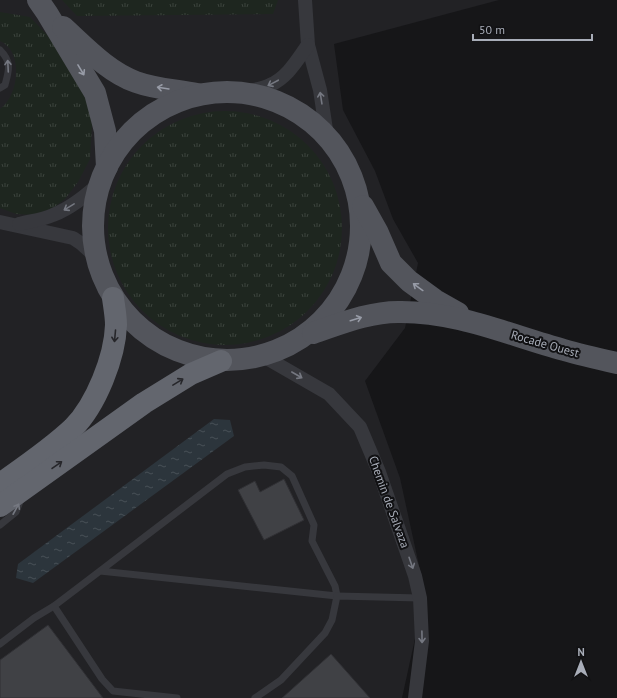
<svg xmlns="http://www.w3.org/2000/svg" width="617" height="698" font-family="'PT Sans',sans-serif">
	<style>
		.built { fill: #222225 }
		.grass { fill: url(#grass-tufts) }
		.water { fill: url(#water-ripples) }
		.building { fill: #404145; stroke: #303034 }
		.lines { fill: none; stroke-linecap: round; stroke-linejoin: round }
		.service { stroke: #37383d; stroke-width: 7 }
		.minor { stroke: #37383d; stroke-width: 14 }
		.primary { stroke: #53555c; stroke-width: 22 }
		.motorway { stroke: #63666e; stroke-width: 22 }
		.oneway { stroke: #757881 }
		.oneway2 { stroke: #979ba6 }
		.oneway3 { stroke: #26262a }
		.labels { text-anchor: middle; stroke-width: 4; stroke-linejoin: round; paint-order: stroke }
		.street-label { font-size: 12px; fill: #a8adb8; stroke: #111113 }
	</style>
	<defs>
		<pattern id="grass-tufts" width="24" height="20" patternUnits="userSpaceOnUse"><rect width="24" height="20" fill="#1e261f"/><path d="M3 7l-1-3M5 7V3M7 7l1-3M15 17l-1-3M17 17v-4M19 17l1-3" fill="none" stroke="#3c433d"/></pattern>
		<pattern id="water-ripples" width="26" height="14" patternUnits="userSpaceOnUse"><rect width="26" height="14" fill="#2c353c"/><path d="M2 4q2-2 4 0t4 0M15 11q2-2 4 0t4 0" fill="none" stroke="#485056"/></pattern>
	</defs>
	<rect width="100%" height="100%" fill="#161618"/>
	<path class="built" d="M0,0h499l-165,44 9,66 32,61 18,48 25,44 -13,65 -40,53 35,97 25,115 -23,105h-402z"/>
	<g class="grass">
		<path d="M62,0h216l-5,14 -196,2z"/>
		<path d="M0,12l30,5 20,21 39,65 3,22 -2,34 -12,23 -13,17 -12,9 -17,7 -20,-1 -16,-6v-99c19,-13 24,-58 0,-68z"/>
		<circle cx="225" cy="228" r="117"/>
	</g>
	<path class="water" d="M214,419l16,1 4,16 -201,147 -17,-5 2,-14z"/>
	<g class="building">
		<path d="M284,479l20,41 -40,20 -26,-50 17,-9 5,11z"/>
		<path d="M48,625l55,73h-103v-38z"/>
		<path d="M331,654l39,44h-88z"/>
	</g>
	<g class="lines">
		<g class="service">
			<path d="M0,50c12,12 9,20 5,35l-5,3"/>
			<path d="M0,525l16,-13 5,-13"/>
			<path d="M54,606l46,-35 237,25 -2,-10 -23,-45 2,-16 -22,-49 -11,-9 -17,-2 -19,2 -18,7 -127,97"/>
			<path d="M0,644l34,-26 20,-12 48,73 11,12 64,7"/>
			<path d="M255,698l26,-18 44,-47 7,-13 5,-24 83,2"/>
		</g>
		<g class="minor">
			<path d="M305,0l3,45 12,45 7,46"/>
			<path d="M243,93c8,-3 19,-4 27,-8 18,-8 27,-25 38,-40"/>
			<path d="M0,222l73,16 9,6 14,13"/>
			<path d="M19,224c11,-3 23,-4 34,-9 18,-7 32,-19 47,-32"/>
			<path d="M263,356l66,38 31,33 19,45 36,104 5,22 2,43 -7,57"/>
		</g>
		<g class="primary">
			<path d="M38,0l9,13 48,80 10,38 2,36"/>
			<path d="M63,27c22,20 45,45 73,55 19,7 41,8 61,12"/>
			<circle cx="227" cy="226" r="134"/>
			<path d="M363,206l14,25 14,32 18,18 26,19 23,13"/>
			<path d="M313,333c27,-9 56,-21 85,-21 58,-1 111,23 166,38 17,5 35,9 53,13"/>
		</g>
		<g class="motorway">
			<path d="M0,484c24,-17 52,-36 73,-56 23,-23 42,-71 43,-103 0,-9 -2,-19 -3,-27"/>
			<path d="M0,506l144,-103 47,-29 30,-13"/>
		</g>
	</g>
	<defs><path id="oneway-shaft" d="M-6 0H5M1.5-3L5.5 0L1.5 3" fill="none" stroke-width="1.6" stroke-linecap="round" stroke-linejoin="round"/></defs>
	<g class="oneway">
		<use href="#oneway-shaft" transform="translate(8 66) rotate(-93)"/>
		<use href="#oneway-shaft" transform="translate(273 83) rotate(152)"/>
		<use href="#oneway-shaft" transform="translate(321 98) rotate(-99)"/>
		<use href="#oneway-shaft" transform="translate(69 207) rotate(149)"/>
		<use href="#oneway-shaft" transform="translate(297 375) rotate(30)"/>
		<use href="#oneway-shaft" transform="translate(16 509) rotate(-61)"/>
		<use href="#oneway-shaft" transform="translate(411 563) rotate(71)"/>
		<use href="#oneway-shaft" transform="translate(422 637) rotate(89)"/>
	</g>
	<g class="oneway2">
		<use href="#oneway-shaft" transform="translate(81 70) rotate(59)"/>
		<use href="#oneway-shaft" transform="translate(163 88) rotate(-171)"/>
		<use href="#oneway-shaft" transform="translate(418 287) rotate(-144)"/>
		<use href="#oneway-shaft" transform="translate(356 319) rotate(-17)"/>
	</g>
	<g class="oneway3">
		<use href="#oneway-shaft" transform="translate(115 336) rotate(95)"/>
		<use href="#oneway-shaft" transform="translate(178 382) rotate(-31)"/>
		<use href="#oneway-shaft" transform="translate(57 465) rotate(-35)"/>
	</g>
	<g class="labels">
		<g class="street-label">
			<text transform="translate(545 344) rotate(16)" y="4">Rocade Ouest</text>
			<text transform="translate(389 502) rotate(70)" y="4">Chemin de Salvaza</text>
		</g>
	</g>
	<g transform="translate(581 662)" stroke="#111113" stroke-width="3" paint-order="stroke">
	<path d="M0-3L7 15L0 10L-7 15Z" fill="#a8adb8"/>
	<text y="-6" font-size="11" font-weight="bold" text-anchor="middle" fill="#a8adb8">N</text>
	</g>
	<path d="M473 34v6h119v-6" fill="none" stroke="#a8adb8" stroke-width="2"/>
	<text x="479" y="34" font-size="12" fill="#a8adb8" stroke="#111113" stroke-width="3" paint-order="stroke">50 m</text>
</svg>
